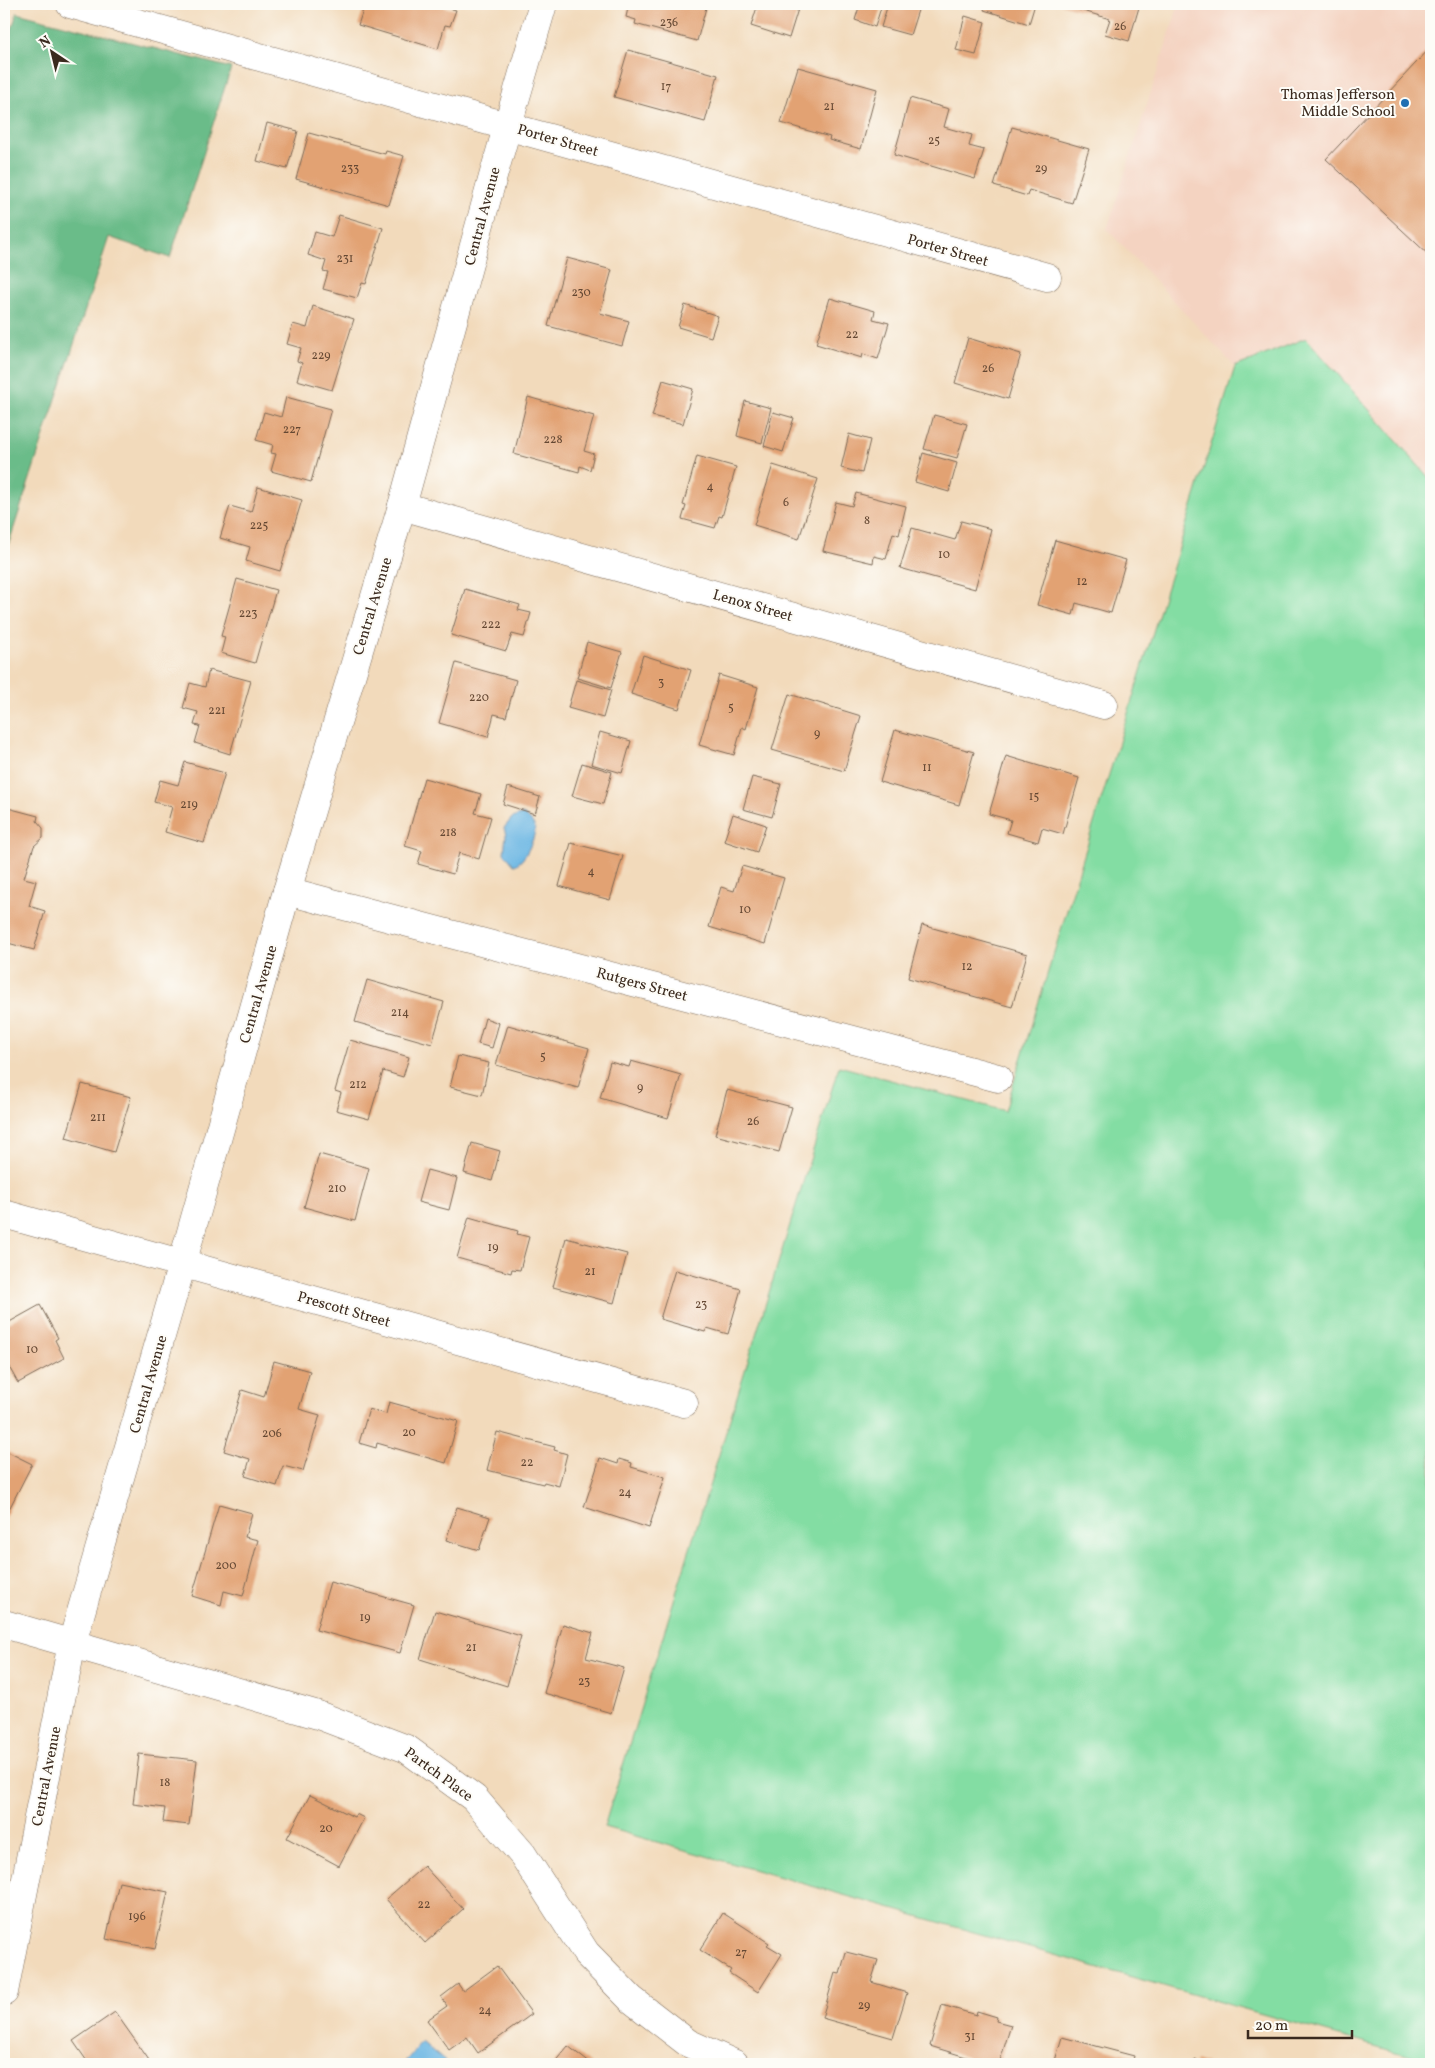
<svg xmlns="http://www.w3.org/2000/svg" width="1435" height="2068" font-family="Vollkorn,serif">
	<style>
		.built { fill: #f4d3c1 }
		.green { fill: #83dda3; stroke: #5f8460 }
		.forest { fill: #6abc89; stroke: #527354 }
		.water { fill: #6ab6e3; stroke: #527080 }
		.building { fill: #e2a273 }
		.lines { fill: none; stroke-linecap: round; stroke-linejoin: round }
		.street-casing { stroke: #7b6855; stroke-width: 29 }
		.street { stroke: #fff; stroke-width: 28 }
		.poi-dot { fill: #1f6fb2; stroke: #fdfcf7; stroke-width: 2 }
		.labels { text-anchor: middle; stroke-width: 4; stroke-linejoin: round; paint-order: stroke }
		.number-label { font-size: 12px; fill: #654833 }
		.poi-label { font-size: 15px; fill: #3b2a1e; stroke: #fdfcf7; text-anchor: end }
		.street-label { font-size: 15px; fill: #3b2a1e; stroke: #fdfcf7 }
	</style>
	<rect width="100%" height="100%" fill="#fdfcf7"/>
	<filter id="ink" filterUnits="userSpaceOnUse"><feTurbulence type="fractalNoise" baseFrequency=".02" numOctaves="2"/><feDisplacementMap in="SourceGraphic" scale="10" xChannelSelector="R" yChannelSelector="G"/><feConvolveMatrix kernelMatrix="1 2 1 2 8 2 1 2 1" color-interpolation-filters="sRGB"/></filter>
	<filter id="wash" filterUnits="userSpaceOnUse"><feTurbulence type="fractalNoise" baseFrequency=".0096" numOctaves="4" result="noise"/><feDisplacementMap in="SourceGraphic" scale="20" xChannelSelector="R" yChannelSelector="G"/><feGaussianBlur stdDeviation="1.12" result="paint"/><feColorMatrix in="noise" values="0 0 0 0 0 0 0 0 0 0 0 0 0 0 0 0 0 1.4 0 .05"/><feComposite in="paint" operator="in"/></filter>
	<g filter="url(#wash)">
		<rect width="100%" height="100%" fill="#f2dabb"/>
		<path class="built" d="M1179,4h252v476l-125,-142 -71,29 -128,-138z"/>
		<path class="green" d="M1306,338l125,142v1582l-827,-235 235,-761 166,45 230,-744z"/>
		<path class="forest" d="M17,13l214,55 -61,190 -61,-21 -105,321v-505z"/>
		<g class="water">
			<path d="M523,814c5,4 11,8 12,15 0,9 -11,35 -21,36l-10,-12 2,-18 -2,-7 8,-10z"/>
			<path d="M422,2042l26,22h-45z"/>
		</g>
		<g id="blocks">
			<g class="building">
				<path d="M365,4h68l23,6 -6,16 -5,-1 -7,24 -80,-24z"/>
				<path d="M629,4h78l-10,37 -62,-17 1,-4 -10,-3z"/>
				<path d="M758,4h21l19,5 -9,29 -38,-12z"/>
				<path d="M860,4h22l-7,23 -20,-7z"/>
				<path d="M888,4h32l-10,31 -29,-8z"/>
				<path d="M986,4h49l-6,20 -45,-14z"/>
				<path d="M1060,4h80l-11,37 -24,-7 5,-15z"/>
				<path d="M965,16l20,6 -9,33 -20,-5z"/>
				<path d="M1431,47v210l-105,-98z"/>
				<path d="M628,50l90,25 -13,47 -91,-25z"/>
				<path d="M798,67l79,22 -16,60 -32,-9 1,-3 -49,-14z"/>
				<path d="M910,98l39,11 -5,18 28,8 -3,11 15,4 -9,29 -81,-24z"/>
				<path d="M267,123l31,8 -11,38 -30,-8z"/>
				<path d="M1012,127l77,22 -17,54 -43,-13 -2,6 -33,-10z"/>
				<path d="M309,133l76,21 1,-3 18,5 -15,49 -93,-26z"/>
				<path d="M339,215l44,13 -17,56 -4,-1 -5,15 -34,-9 5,-17 -5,-1 3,-10 -18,-6 7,-23 17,5z"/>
				<path d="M567,258l45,12 -12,43 29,8 -7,25 -74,-20z"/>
				<path d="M830,298l45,13 -2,8 16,4 -11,36 -15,-5 -1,4 -46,-14z"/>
				<path d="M685,305l33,11 -7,21 -33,-10z"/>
				<path d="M313,306l41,13 -22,71 -35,-10 5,-17 -5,-2 4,-13 -14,-4 6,-20 14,4z"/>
				<path d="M968,338l53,16 -13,45 -53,-16z"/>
				<path d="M663,380l30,9 -10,35 -31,-8z"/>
				<path d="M286,397l45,12 -20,73 -40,-11 5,-17 -5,-1 2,-8 -17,-5 8,-28 17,5z"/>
				<path d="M528,397l66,19 -10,35 10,3 -4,16 -10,-4 -1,6 -65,-18z"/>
				<path d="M745,401l26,7 -9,35 -25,-7z"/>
				<path d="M773,412l21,6 -11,34 -19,-6z"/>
				<path d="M934,415l33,9 -10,34 -33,-9z"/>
				<path d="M849,434l21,6 -8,33 -21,-5z"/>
				<path d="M923,453l34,10 -8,29 -34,-10z"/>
				<path d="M697,456l39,11 -14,50 -3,-1 -4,12 -33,-9 4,-13 -3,-1z"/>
				<path d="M773,465l45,14 -19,60 -45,-14z"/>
				<path d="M258,487l44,13 -22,71 -34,-10 4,-14 -30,-9 10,-32 21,6z"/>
				<path d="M856,493l50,13 -7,29 -6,-2 -7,26 -12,-3 -1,7 -50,-12 13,-49 16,4z"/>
				<path d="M961,521l30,8 -16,60 -75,-21 12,-40 43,12z"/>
				<path d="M1055,540l71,20 -15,53 -35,-10 -3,12 -36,-10z"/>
				<path d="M237,579l39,11 -21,73 -34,-10 4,-16 -4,-1z"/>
				<path d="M465,589l55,16 -2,5 13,3 -7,24 -12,-3 -6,17 -55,-16z"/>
				<path d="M587,642l35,10 -11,36 -34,-10z"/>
				<path d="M643,655l48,15 -12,39 -48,-15z"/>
				<path d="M456,663l60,17 -10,37 -12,-3 -6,23 -49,-14z"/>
				<path d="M209,670l42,11 -21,73 -35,-11 5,-17 -6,-1 4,-13 -15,-4 7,-25 15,4z"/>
				<path d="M719,675l39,12 -12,42 -4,-2 -8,28 -35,-10z"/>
				<path d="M576,680l35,10 -8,28 -35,-10z"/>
				<path d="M789,694l72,22 -17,55 -72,-21z"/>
				<path d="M895,730l79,22 -15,53 -79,-23z"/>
				<path d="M600,732l31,9 -9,32 -31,-9z"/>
				<path d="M1006,756l73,22 -16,56 -21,-6 -4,14 -31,-9 4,-13 -22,-6z"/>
				<path d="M185,762l40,11 -21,70 -39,-11 7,-25 -18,-5 6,-22 18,5z"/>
				<path d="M582,763l30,9 -9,32 -31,-8z"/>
				<path d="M752,777l29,7 -9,33 -29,-8z"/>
				<path d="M424,778l57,16 -6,19 16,4 -12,42 -20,-6 -6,21 -35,-10 4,-13 -17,-5z"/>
				<path d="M508,787l32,10 -5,17 -32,-10z"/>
				<path d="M4,807l34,9 -1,5 6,7v10l-9,8 -10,32 12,3 -7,25 16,5 -11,39 -30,-8z"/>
				<path d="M733,814l33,11 -9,27 -33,-11z"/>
				<path d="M571,843l52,13 -13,44 -51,-14z"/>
				<path d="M742,866l42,12 -19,66 -56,-17 12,-40 13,4z"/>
				<path d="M922,925l105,29 -15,53 -104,-29z"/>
				<path d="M367,980l77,22 -12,42 -77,-22z"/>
				<path d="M485,1018l14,5 -7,25 -14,-4z"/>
				<path d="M508,1025l81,23 -11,40 -82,-23z"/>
				<path d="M350,1040l59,17 -6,20 -20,-6 -14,48 -33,-9 5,-17 -6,-2z"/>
				<path d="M458,1056l31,7 -7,32 -32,-8z"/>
				<path d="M631,1061l50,14 -13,43 -68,-20 10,-36 19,5z"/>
				<path d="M82,1084l49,13 -17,55 -48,-14z"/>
				<path d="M727,1090l65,17 -13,45 -64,-17z"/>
				<path d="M472,1143l28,8 -8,30 -28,-8z"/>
				<path d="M319,1154l50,14 -14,53 -51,-14z"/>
				<path d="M427,1170l30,8 -8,32 -31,-8z"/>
				<path d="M469,1217l49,14 -1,3 12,3 -9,33 -8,-1 -1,4 -54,-15z"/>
				<path d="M566,1238l61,16 -13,49 -61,-16z"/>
				<path d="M675,1270l66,19 -13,45 -21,-6 -2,4 -45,-13z"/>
				<path d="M40,1305l18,33 -3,2 9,18 -46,25 -14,-25v-33z"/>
				<path d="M274,1361l36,10 -11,38 21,6 -17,56 -20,-5 -6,20 -32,-10 5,-17 -26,-8 18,-61 22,7z"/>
				<path d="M389,1402l69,19 -12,42 -69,-20 -1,5 -17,-5 10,-34 17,5z"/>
				<path d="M497,1432l58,15 -1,3 13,4 -8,32 -15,-4 -1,2 -56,-14z"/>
				<path d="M4,1450l28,14 -28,55z"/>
				<path d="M600,1458l18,6 1,-5 13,4 -1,4 34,10 -16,51 -65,-21z"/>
				<path d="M219,1504l33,9 -7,24 13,3 -15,56 -19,-5 -3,14 -29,-9z"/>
				<path d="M457,1507l33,10 -11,33 -33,-10z"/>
				<path d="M330,1582l84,23 -14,48 -84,-23z"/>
				<path d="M435,1611l86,25 -14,50 -87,-27z"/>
				<path d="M563,1624l30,9 -7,25 38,10 -13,45 -67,-20z"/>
				<path d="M139,1754l58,6 -8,65 -26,-3 2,-14 -32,-4z"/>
				<path d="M310,1795l44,22 2,-3 8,4 -25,48 -52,-28z"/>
				<path d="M424,1866l39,43 -38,34 -39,-44z"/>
				<path d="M119,1882l49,10 -13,57 -49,-10z"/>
				<path d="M723,1913l46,30 -2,2 15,9 -24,38 -29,-19 2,-3 -31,-20z"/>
				<path d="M846,1952l32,8 -7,22 36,11 -14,45 -71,-20 13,-45 5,1z"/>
				<path d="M497,1966l35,48 -54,39 -11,-16 -18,13 -22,-30 20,-14 -6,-9 17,-13 5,7z"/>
				<path d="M942,2005l34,10 1,-4 20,6 -1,4 15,4 -12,39h-10l-59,-18z"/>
				<path d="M115,2012l34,48 -7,4h-53l-16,-23z"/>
				<path d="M1062,2037l72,19 -2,8h-78z"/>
				<path d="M568,2046l23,18h-38z"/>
				<path d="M1195,2060l13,4h-14z"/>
			</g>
		</g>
	</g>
	<g filter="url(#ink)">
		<use href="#blocks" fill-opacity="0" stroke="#7b6855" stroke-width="1"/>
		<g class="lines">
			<g class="street-casing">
				<g id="street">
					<path d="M70,4l977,273"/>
					<path d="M402,506l702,199"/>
					<path d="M287,891l711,187"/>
					<path d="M4,1214l680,189"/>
					<path d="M4,1624l314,91 89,34 67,49 49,57 63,98 45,46 57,44 47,21"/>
					<path d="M4,1992l68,-349 110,-379 105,-373 115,-385 92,-333 49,-169"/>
				</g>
			</g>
			<use href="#street" class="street"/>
		</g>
	</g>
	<circle class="poi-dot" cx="1405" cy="103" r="5"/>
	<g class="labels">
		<g class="number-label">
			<text x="669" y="26">236</text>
			<text x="1120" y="30">26</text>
			<text x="666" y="90">17</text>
			<text x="829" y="110">21</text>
			<text x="934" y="144">25</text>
			<text x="350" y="172">233</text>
			<text x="1041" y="172">29</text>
			<text x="345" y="262">231</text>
			<text x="581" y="296">230</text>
			<text x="852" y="338">22</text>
			<text x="321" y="359">229</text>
			<text x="988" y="372">26</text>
			<text x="292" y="433">227</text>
			<text x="553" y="443">228</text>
			<text x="710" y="490">4</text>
			<text x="786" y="506">6</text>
			<text x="867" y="524">8</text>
			<text x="259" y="529">225</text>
			<text x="944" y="558">10</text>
			<text x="1082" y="585">12</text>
			<text x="248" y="617">223</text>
			<text x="491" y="628">222</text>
			<text x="661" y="686">3</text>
			<text x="479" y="701">220</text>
			<text x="731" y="711">5</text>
			<text x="217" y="714">221</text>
			<text x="817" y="737">9</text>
			<text x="927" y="771">11</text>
			<text x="1034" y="800">15</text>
			<text x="189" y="808">219</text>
			<text x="448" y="836">218</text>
			<text x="591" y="875">4</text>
			<text x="745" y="913">10</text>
			<text x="967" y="970">12</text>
			<text x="400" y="1016">214</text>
			<text x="543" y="1060">5</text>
			<text x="358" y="1088">212</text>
			<text x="640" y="1091">9</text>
			<text x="98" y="1121">211</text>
			<text x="753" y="1125">26</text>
			<text x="337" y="1192">210</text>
			<text x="493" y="1251">19</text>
			<text x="590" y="1275">21</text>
			<text x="701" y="1308">23</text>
			<text x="32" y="1353">10</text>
			<text x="409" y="1436">20</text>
			<text x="272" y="1437">206</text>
			<text x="527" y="1466">22</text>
			<text x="625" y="1496">24</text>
			<text x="226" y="1569">200</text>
			<text x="365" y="1621">19</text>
			<text x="471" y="1651">21</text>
			<text x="584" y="1685">23</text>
			<text x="165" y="1786">18</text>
			<text x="326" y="1832">20</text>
			<text x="424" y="1908">22</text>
			<text x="137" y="1920">196</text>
			<text x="741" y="1956">27</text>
			<text x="864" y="2009">29</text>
			<text x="485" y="2014">24</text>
			<text x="970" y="2040">31</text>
		</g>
		<g class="poi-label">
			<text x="1395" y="99">Thomas Jefferson<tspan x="1395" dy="17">Middle School</tspan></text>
		</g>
		<g class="street-label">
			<text transform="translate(558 140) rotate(16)" y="5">Porter Street</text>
			<text transform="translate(482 216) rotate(-75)" y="5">Central Avenue</text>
			<text transform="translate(948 250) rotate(16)" y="5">Porter Street</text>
			<text transform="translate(753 605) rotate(16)" y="5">Lenox Street</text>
			<text transform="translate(372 606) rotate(-73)" y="5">Central Avenue</text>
			<text transform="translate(642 984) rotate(15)" y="5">Rutgers Street</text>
			<text transform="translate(258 994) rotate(-74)" y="5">Central Avenue</text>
			<text transform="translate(344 1309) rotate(16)" y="5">Prescott Street</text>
			<text transform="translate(148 1384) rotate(-74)" y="5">Central Avenue</text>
			<text transform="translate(439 1774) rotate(36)" y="5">Partch Place</text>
			<text transform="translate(46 1776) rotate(-79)" y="5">Central Avenue</text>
		</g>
	</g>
	<rect width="1435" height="2068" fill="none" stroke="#fdfcf7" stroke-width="20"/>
	<g transform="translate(52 52) rotate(325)" stroke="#fdfcf7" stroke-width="4" paint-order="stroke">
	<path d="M0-4L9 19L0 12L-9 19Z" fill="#3b2a1e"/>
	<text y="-8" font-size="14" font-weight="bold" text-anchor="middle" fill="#3b2a1e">N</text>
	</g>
	<path d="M1248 2030v8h104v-8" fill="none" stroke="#3b2a1e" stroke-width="2.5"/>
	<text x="1255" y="2030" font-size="15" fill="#3b2a1e" stroke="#fdfcf7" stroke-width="4" paint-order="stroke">20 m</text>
</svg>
